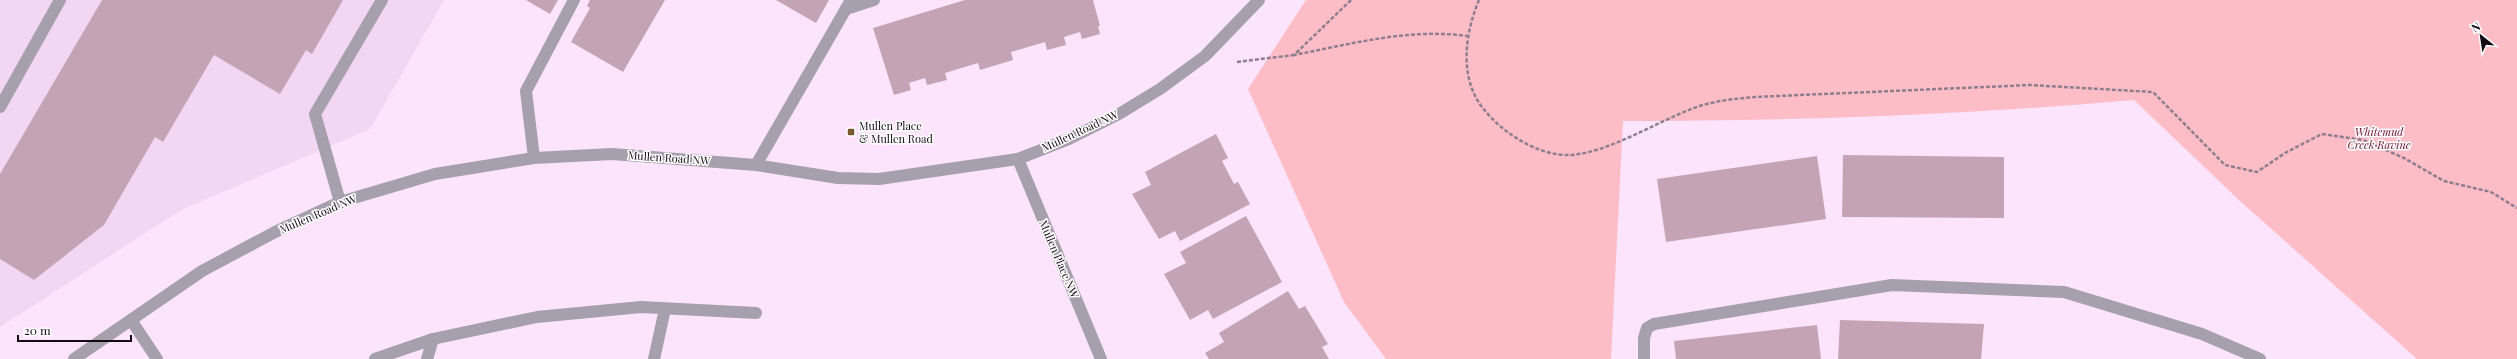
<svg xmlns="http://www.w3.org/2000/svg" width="2517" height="359" font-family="'Playfair Display',serif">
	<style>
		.built { fill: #f3d6f4 }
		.green { fill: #fdbdc7 }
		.building { fill: #c4a4b4 }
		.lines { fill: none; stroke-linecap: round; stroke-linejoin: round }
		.path { stroke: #8e7e8f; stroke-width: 2.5; stroke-dasharray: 4 2; stroke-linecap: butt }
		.minor { stroke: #a5a0ac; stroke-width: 12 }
		.poi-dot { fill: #78582e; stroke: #fff; stroke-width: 1.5 }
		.labels { text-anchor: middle; stroke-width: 3; stroke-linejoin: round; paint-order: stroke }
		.poi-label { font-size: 11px; fill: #120a13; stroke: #fff; text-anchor: start }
		.street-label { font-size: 11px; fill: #120a13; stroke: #fff }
		.park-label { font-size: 11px; font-style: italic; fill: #6c112f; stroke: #fff }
	</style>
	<rect width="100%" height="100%" fill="#fce4fd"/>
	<path class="built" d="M0,0h444l-74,129 -189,81 -181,117z"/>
	<path class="green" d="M1306,0h1211v359h-100l-177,-158 -106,-101c-170,15 -340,21 -511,21l-12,238h-225l-42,-57 -96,-213z"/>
	<g class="building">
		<path d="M102,0h241l-31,54 -6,-4 -26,44 -66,-39 -51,87 -8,-5 -51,88 -70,55 -34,-21v-85z"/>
		<path d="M526,0h32l-8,14z"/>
		<path d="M590,0h75l-42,72 -52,-30 19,-34 -3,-2z"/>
		<path d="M776,0h53l-13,23z"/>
		<path d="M965,0h128l7,26h-2l2,8 -18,5 -2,-7 -16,5 2,8 -19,5 -2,-8 -34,10 2,8 -33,10 -2,-7 -33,10 2,7 -20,5 -2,-7 -16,5 2,7 -17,5 -21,-67z"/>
		<path d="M1216,134l12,24 -6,3 12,23 4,-2 12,22 -70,37 -5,-10 -16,8 -27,-45 19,-9 -6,-13z"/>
		<path d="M1843,155l161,2v61l-162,-1z"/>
		<path d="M1817,156l9,63 -160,23 -9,-63z"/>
		<path d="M1246,216l36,66 -69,37 -5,-9 -18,10 -26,-46 22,-11 -6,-11z"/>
		<path d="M1288,291l11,18 6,-3 23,38 -6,3 7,12h-120l-4,-6 19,-11 -5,-9z"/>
		<path d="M1840,320l144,4 -3,35h-143z"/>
		<path d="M1817,325l4,34h-145l-2,-18z"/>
	</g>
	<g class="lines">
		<g class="path">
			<path d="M1351,0l-57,55c57,-11 115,-27 173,-19"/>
			<path d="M1479,0c-14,33 -20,77 3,107 19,25 55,49 88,48 37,-2 85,-32 119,-45 21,-9 44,-11 66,-13l275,-12 123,7 72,73 32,7 28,-19 37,-19 41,6 41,18 40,23 47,11 26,16"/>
			<path d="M1237,62l57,-7"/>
		</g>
		<g class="minor">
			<path d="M846,9l28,-9"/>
			<path d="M0,107l60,-107"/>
			<path d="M534,158l-8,-67 48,-91"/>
			<path d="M1018,159l83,200"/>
			<path d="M756,165l95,-165"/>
			<path d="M340,202l-25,-88 67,-114"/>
			<path d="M131,320l26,39"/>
			<path d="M74,359l128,-88 73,-39 65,-30 95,-28 99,-16 78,-4 144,11 82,13 41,1 139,-20 51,-20 50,-25 41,-25 45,-33 54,-56"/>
			<path d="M375,359l58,-20 104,-22 104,-10 115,6"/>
			<path d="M427,359l6,-20"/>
			<path d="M654,359l11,-50"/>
			<path d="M1644,359v-21l3,-10 7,-4 238,-39 172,7 138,42 58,25"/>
		</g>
	</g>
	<rect class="poi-dot" x="847" y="128" width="8" height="8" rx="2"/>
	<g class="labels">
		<g class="poi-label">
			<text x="859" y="130">Mullen Place<tspan x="859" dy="13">&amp; Mullen Road</tspan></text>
		</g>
		<g class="street-label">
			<text transform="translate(1080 131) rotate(-25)" y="4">Mullen Road NW</text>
			<text transform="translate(669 158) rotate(4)" y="4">Mullen Road NW</text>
			<text transform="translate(318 214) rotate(-23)" y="4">Mullen Road NW</text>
			<text transform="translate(1059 259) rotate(67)" y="4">Mullen Place NW</text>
		</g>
		<g class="park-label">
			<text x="2379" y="136">Whitemud<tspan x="2379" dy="13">Creek Ravine</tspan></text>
		</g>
	</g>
	<g transform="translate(2481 36) rotate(330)" stroke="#ffffff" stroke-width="3" paint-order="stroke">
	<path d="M0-3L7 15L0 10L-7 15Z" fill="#120a13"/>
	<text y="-6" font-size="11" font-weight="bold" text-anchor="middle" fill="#120a13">N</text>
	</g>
	<path d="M18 335v6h113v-6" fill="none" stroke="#120a13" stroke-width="2"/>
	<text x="24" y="335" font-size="12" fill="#120a13" stroke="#ffffff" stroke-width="3" paint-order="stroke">20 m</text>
</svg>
